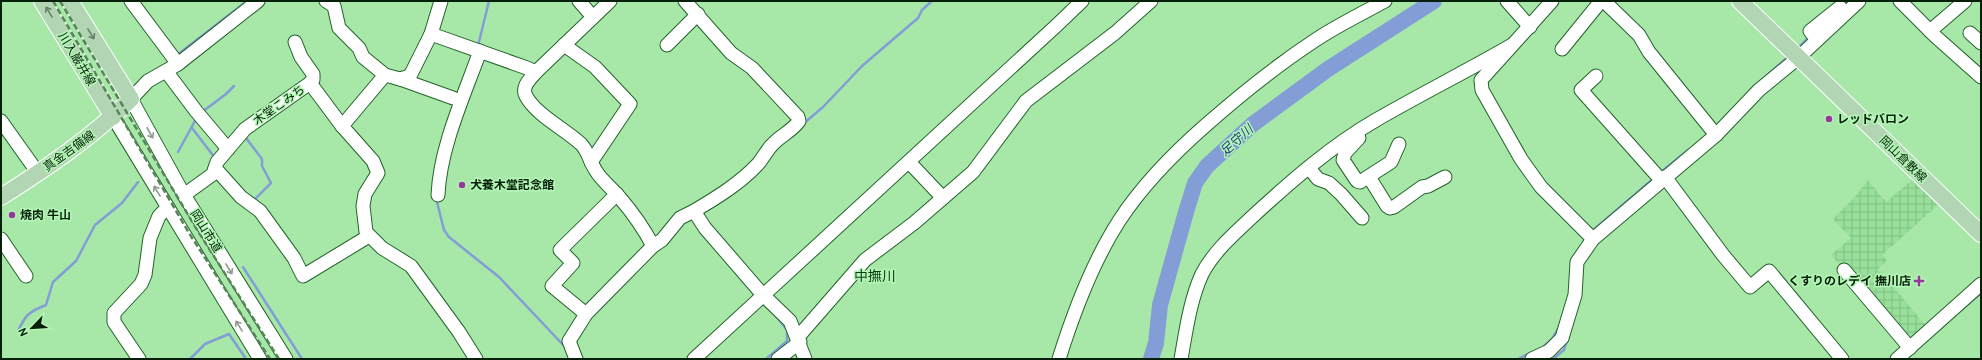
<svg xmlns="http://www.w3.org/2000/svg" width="1982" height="360" font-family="Overpass,'Noto Sans JP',sans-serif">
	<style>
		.industrial { fill: url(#industrial-grid) }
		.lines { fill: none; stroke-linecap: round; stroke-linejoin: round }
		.stream { stroke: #839dd7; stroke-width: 2.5 }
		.river { stroke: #839dd7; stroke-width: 16 }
		.minor-casing { stroke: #23622a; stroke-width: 15 }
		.major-casing { stroke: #fff; stroke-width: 18 }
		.minor { stroke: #fff; stroke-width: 13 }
		.major { stroke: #b2d6b3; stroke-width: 16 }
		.rail { stroke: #57855a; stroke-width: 2.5; stroke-dasharray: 6 3; stroke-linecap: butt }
		.oneway { stroke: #658466 }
		.oneway2 { stroke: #8f9b90 }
		.poi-dot { fill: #96359c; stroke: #b4f6b6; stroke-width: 1.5 }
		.labels { text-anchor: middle; stroke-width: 3; stroke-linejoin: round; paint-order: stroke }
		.street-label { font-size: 12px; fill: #062009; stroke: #b4f6b6 }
		.poi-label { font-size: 12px; font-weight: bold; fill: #062009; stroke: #b4f6b6; text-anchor: start }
		.water-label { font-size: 13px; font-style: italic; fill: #1f387d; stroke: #b4f6b6 }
		.quarter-label { font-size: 14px; fill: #0b3d13; stroke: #b4f6b6 }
	</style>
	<defs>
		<pattern id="industrial-grid" width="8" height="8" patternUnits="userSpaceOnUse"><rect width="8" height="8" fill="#98df9b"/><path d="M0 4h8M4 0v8" fill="none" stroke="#82bf84"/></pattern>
	</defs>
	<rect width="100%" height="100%" fill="#a7e8a9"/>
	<path class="industrial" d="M1868,180l18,22 26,-22 26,25 -56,50 5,6 -9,8 50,59 -20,12 -77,-85 20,-17 -18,-19 21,-21z"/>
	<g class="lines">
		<g class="stream">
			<path d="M478,46l11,-45"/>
			<path d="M1797,49l12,-12"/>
			<path d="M177,55l70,-54"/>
			<path d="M1750,90l39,-34"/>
			<path d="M202,112l24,-18 8,-8"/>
			<path d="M803,124l20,-17 39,-41 56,-48 4,-8 10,-9"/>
			<path d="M192,128l23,30"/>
			<path d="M243,139l3,-1 16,21v7l9,17 -18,18"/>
			<path d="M178,152l18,-33"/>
			<path d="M1661,172l27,-22"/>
			<path d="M436,198l8,32 5,7 50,40 67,71"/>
			<path d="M1591,232l63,-54"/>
			<path d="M243,267l59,92"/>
			<path d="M1961,310l20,-17"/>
			<path d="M18,331c8,-17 11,-19 28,-26l7,-23 23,-21 19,-36 27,-22 16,-21"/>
			<path d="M1542,348l10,-9 8,-14"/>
			<path d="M190,359l15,-15 24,-10 17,25"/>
			<path d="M766,359l21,-18v-11l-11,-14"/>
			<path d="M1518,359l14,-7"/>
			<path d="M1553,359l11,-9 3,-10"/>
		</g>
		<path class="river" d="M1151,359l5,-16 4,-38 26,-93 9,-29 12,-17 46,-42 75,-55 106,-68"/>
		<g class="minor-casing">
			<g id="minor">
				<path d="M131,1l47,63"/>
				<path d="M258,1l-80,63 -30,17 -17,18 53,96 102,164"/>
				<path d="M326,1l8,5 5,22 20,20 4,9 22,18 15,4 10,-3 21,-42 10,-33"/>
				<path d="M579,1l14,16"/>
				<path d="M610,1l-74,71c-6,7 -15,15 -10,24 10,19 39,33 55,48 7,7 9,18 15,27 6,10 17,18 24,27 13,15 24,31 33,48"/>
				<path d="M685,1l46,52 21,15 46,49 1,4c-6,9 -17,14 -25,22 -7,6 -11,16 -17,22 -18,19 -41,33 -63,46"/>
				<path d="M1507,1l23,26"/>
				<path d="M1552,1l-71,79 1,10 39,69 20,28 52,52"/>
				<path d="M1604,1l35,34 10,17 67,83"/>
				<path d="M1900,1l35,35 46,41"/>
				<path d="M1930,31l35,-30"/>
				<path d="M1970,33l11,10"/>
				<path d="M431,34l96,34 9,4"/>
				<path d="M1817,40l-7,-9 30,-24"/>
				<path d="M295,42l6,15 12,17v6l-3,3"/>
				<path d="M564,45l31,22 35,37 -39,58"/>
				<path d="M667,45l31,-31"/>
				<path d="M1562,49l39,-48"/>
				<path d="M166,71l30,40 32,38"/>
				<path d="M1596,76l-15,14 80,90"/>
				<path d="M400,79l53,19"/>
				<path d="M113,117l147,242"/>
				<path d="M1,121l37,52"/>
				<path d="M342,126l31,35 5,12 -13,21 -2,12 3,26 16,16 29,18 48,66 17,27"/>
				<path d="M1359,138l-14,15 -2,7 14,21 3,1 31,-20 8,-18"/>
				<path d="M909,162l34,36"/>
				<path d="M215,168l26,29 19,14 34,47 9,18 66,-40"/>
				<path d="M1309,168l9,11 11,4 12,11 21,24"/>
				<path d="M1369,177l18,29 3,2 4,-1 28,-20 6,-1 17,-9"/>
				<path d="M1665,177l58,78 27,32 19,-16 73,88"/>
				<path d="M184,195l29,-21 4,-12 28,-33 65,-46 32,43 43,-51"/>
				<path d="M438,195c2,-48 26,-99 42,-144"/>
				<path d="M1,239l25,37"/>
				<path d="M1844,270l66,78"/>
				<path d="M586,314l-34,-28 21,-23 -13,-13 57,-56"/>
				<path d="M798,337l67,-77 49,-37 59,-51 53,-71 89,-68 36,-32"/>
				<path d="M139,359l-25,-37v-9l27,-29 4,-9 5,-37 9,-22 8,-8"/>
				<path d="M576,359l-7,-18 17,-27 67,-68 9,-6 18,-22 14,-7 11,17 58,67 27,26 15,38"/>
				<path d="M694,359l363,-334 25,-24"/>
				<path d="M778,359l22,-17"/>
				<path d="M1059,359c15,-48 33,-96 60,-138 24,-37 55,-68 87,-96 34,-30 70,-59 108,-84 22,-15 47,-27 71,-40"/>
				<path d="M1181,359c5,-28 9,-59 21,-85 12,-23 32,-40 50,-57 38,-35 79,-71 124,-97 45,-26 91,-49 136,-75"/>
				<path d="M1532,359l17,-8 13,-13 13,-43 2,-33 16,-23 123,-104 43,-45 39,-32 61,-57"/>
				<path d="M1897,359l84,-75"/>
			</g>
		</g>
		<g class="major-casing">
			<g id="major">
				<path d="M42,1l71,116"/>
				<path d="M1740,1l241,233"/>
				<path d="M1,197c47,-30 90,-59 130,-98l-61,-98"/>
			</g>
		</g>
		<use href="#minor" class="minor"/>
		<use href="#major" class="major"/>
		<g class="rail">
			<path d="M53,1l136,232 81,126"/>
			<path d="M60,1l136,227 83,131"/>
		</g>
	</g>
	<defs><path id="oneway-shaft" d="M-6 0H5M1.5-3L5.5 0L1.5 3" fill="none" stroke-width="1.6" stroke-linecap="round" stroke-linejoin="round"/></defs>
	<g class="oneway">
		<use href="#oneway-shaft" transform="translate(49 12) rotate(-121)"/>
		<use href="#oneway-shaft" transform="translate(91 34) rotate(58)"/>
	</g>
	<g class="oneway2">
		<use href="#oneway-shaft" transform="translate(150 133) rotate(61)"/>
		<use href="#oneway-shaft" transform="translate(157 191) rotate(-121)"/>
		<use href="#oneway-shaft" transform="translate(229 269) rotate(58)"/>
		<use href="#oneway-shaft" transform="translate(239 326) rotate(-122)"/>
	</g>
	<g class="poi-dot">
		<circle cx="1829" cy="119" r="4"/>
		<circle cx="462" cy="185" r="4"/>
		<circle cx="12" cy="215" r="4"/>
		<path d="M1917 275h4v4h4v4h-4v4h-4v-4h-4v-4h4z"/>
	</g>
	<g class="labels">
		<g class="street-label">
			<text transform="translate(77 59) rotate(59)" y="4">川入巌井線</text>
			<text transform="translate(279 105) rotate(-35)" y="4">木堂こみち</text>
			<text transform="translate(69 151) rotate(-36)" y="4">真金吉備線</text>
			<text transform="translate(1903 159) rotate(44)" y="4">岡山倉敷線</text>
			<text transform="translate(206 231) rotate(58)" y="4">岡山市道</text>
		</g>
		<g class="poi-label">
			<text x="1837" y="123">レッドバロン</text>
			<text x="470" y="189">犬養木堂記念館</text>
			<text x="20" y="219">焼肉 牛山</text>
			<text x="1911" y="285" text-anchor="end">くすりのレデイ 撫川店</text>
		</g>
		<g class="water-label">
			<text transform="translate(1236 140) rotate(-42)" y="5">足守川</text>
		</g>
		<g class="quarter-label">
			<text x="875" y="281">中撫川</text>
		</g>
	</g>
	<rect width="1982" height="360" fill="none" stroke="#062009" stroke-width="4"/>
	<g transform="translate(32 328) rotate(245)" stroke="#b4f6b6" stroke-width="3" paint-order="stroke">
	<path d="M0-3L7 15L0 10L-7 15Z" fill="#062009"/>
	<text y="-6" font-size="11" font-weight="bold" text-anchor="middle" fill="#062009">N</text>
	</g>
</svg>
